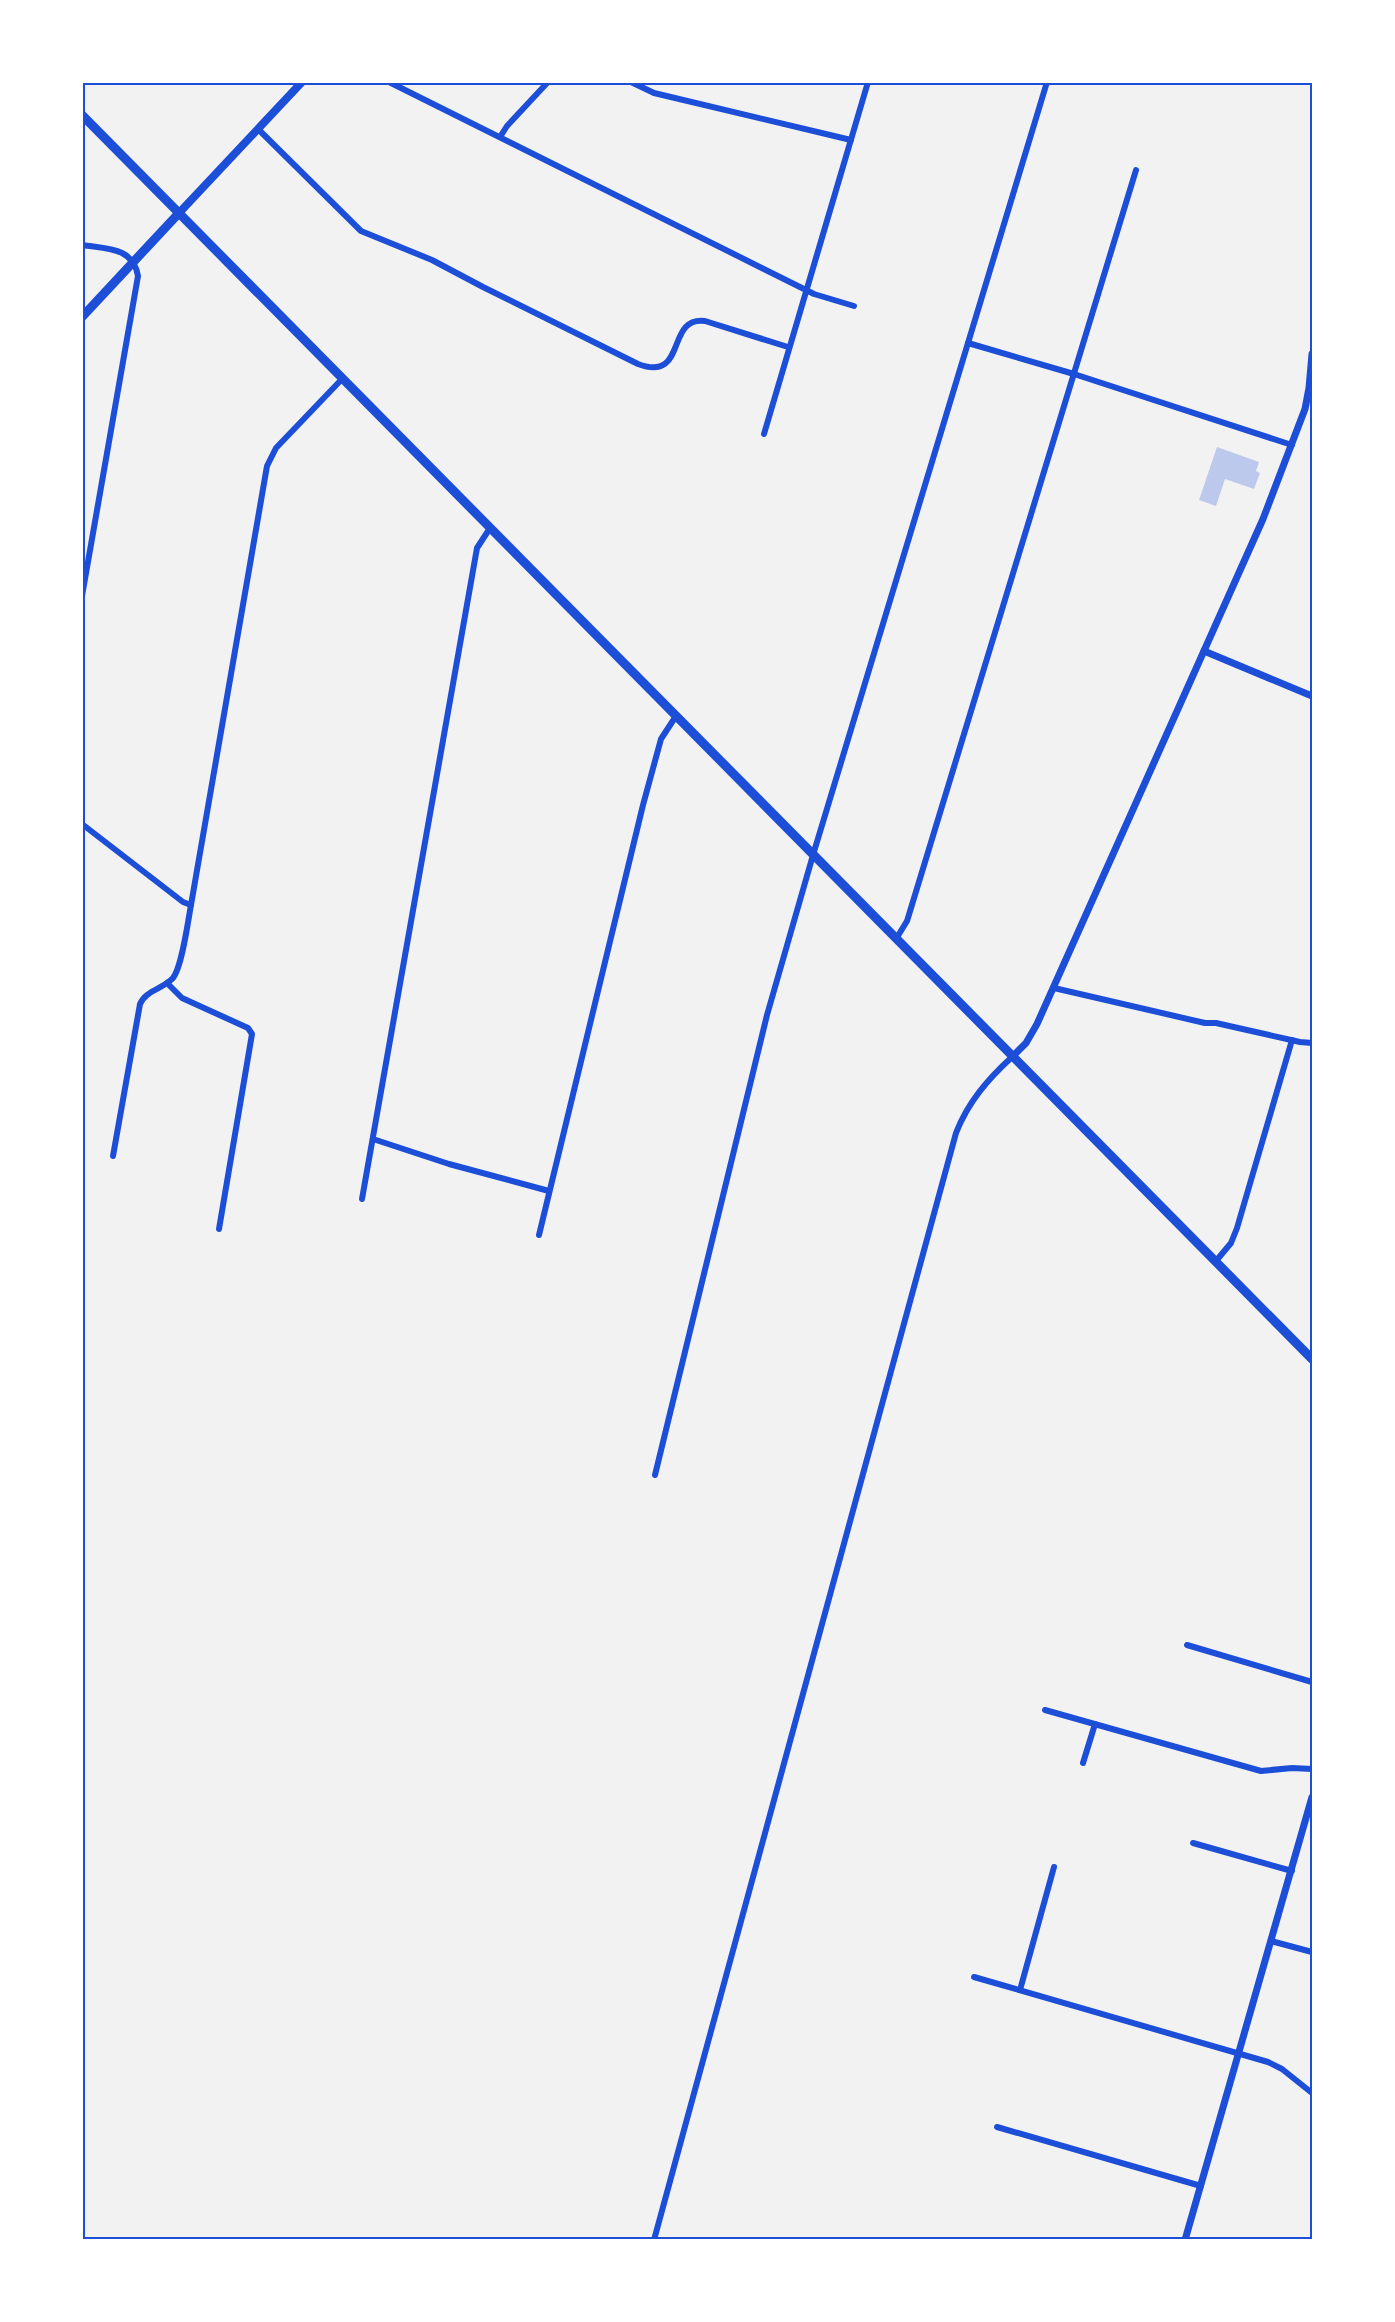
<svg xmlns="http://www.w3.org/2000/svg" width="1395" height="2322" font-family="'DejaVu Sans',sans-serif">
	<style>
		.building { fill: #bdc9ec }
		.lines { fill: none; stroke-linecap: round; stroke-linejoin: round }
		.minor { stroke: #1d4ed8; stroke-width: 6 }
		.tertiary { stroke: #1d4ed8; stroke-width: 7 }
		.secondary { stroke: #1d4ed8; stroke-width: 8 }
		.primary { stroke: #1d4ed8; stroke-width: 9 }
		.neatline { fill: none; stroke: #1d4ed8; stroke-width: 2 }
	</style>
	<rect width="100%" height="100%" fill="#f2f2f2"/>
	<path class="building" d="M1217,447l42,15 -3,9 4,2 -6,16 -29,-10 -9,27 -17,-6z"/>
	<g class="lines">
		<g class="minor">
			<path d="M389,82l425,212 40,12"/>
			<path d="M631,82l23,11 197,47"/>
			<path d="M258,129l103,102 71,29 51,27 155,77c50,19 27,-48 67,-43l83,26"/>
			<path d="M500,137l7,-11 41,-44"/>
			<path d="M82,245c25,4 51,2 56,31l-56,320"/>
			<path d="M968,343l106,31 218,71"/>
			<path d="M764,434l104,-352"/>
			<path d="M82,824l101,78 8,3"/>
			<path d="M896,939l11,-18 229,-751"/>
			<path d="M167,983l15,15 66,30 4,6 -33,195"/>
			<path d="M1054,988l151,35h11l84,19 12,1"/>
			<path d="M373,1139l76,25 100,27"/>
			<path d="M113,1156l27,-152c6,-14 23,-15 33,-26 9,-11 15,-57 18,-73l76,-439 9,-18 66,-69"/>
			<path d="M362,1199l115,-651 13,-20"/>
			<path d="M539,1235l104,-430 18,-66 15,-23"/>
			<path d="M1216,1261l15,-18 6,-15 55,-188"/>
			<path d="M655,1475l112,-460 46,-160 234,-773"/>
			<path d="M1187,1645l125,37"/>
			<path d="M1045,1710l216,61 31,-3 20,1"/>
			<path d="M1083,1763l12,-39"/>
			<path d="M1193,1843l99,28"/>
			<path d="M1271,1941l41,11"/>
			<path d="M974,1977l294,85 14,7 30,24"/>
			<path d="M1020,1990l34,-123"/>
			<path d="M997,2127l204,59"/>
			<path d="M654,2240l302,-1107c12,-31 32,-54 56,-76"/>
		</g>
		<g class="tertiary">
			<path d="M1204,651l108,45"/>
			<path d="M1012,1057l14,-14 11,-19 226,-505 42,-110 4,-21 3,-34"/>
			<path d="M1185,2240l127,-443"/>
		</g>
		<path class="secondary" d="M179,213l123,-131"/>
		<g class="primary">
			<path d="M82,115l1230,1244"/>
			<path d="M82,317l97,-104"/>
		</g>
	</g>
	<rect width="1395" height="2322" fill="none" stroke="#ffffff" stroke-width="168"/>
	<rect x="84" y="84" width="1227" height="2154" class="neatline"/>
</svg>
